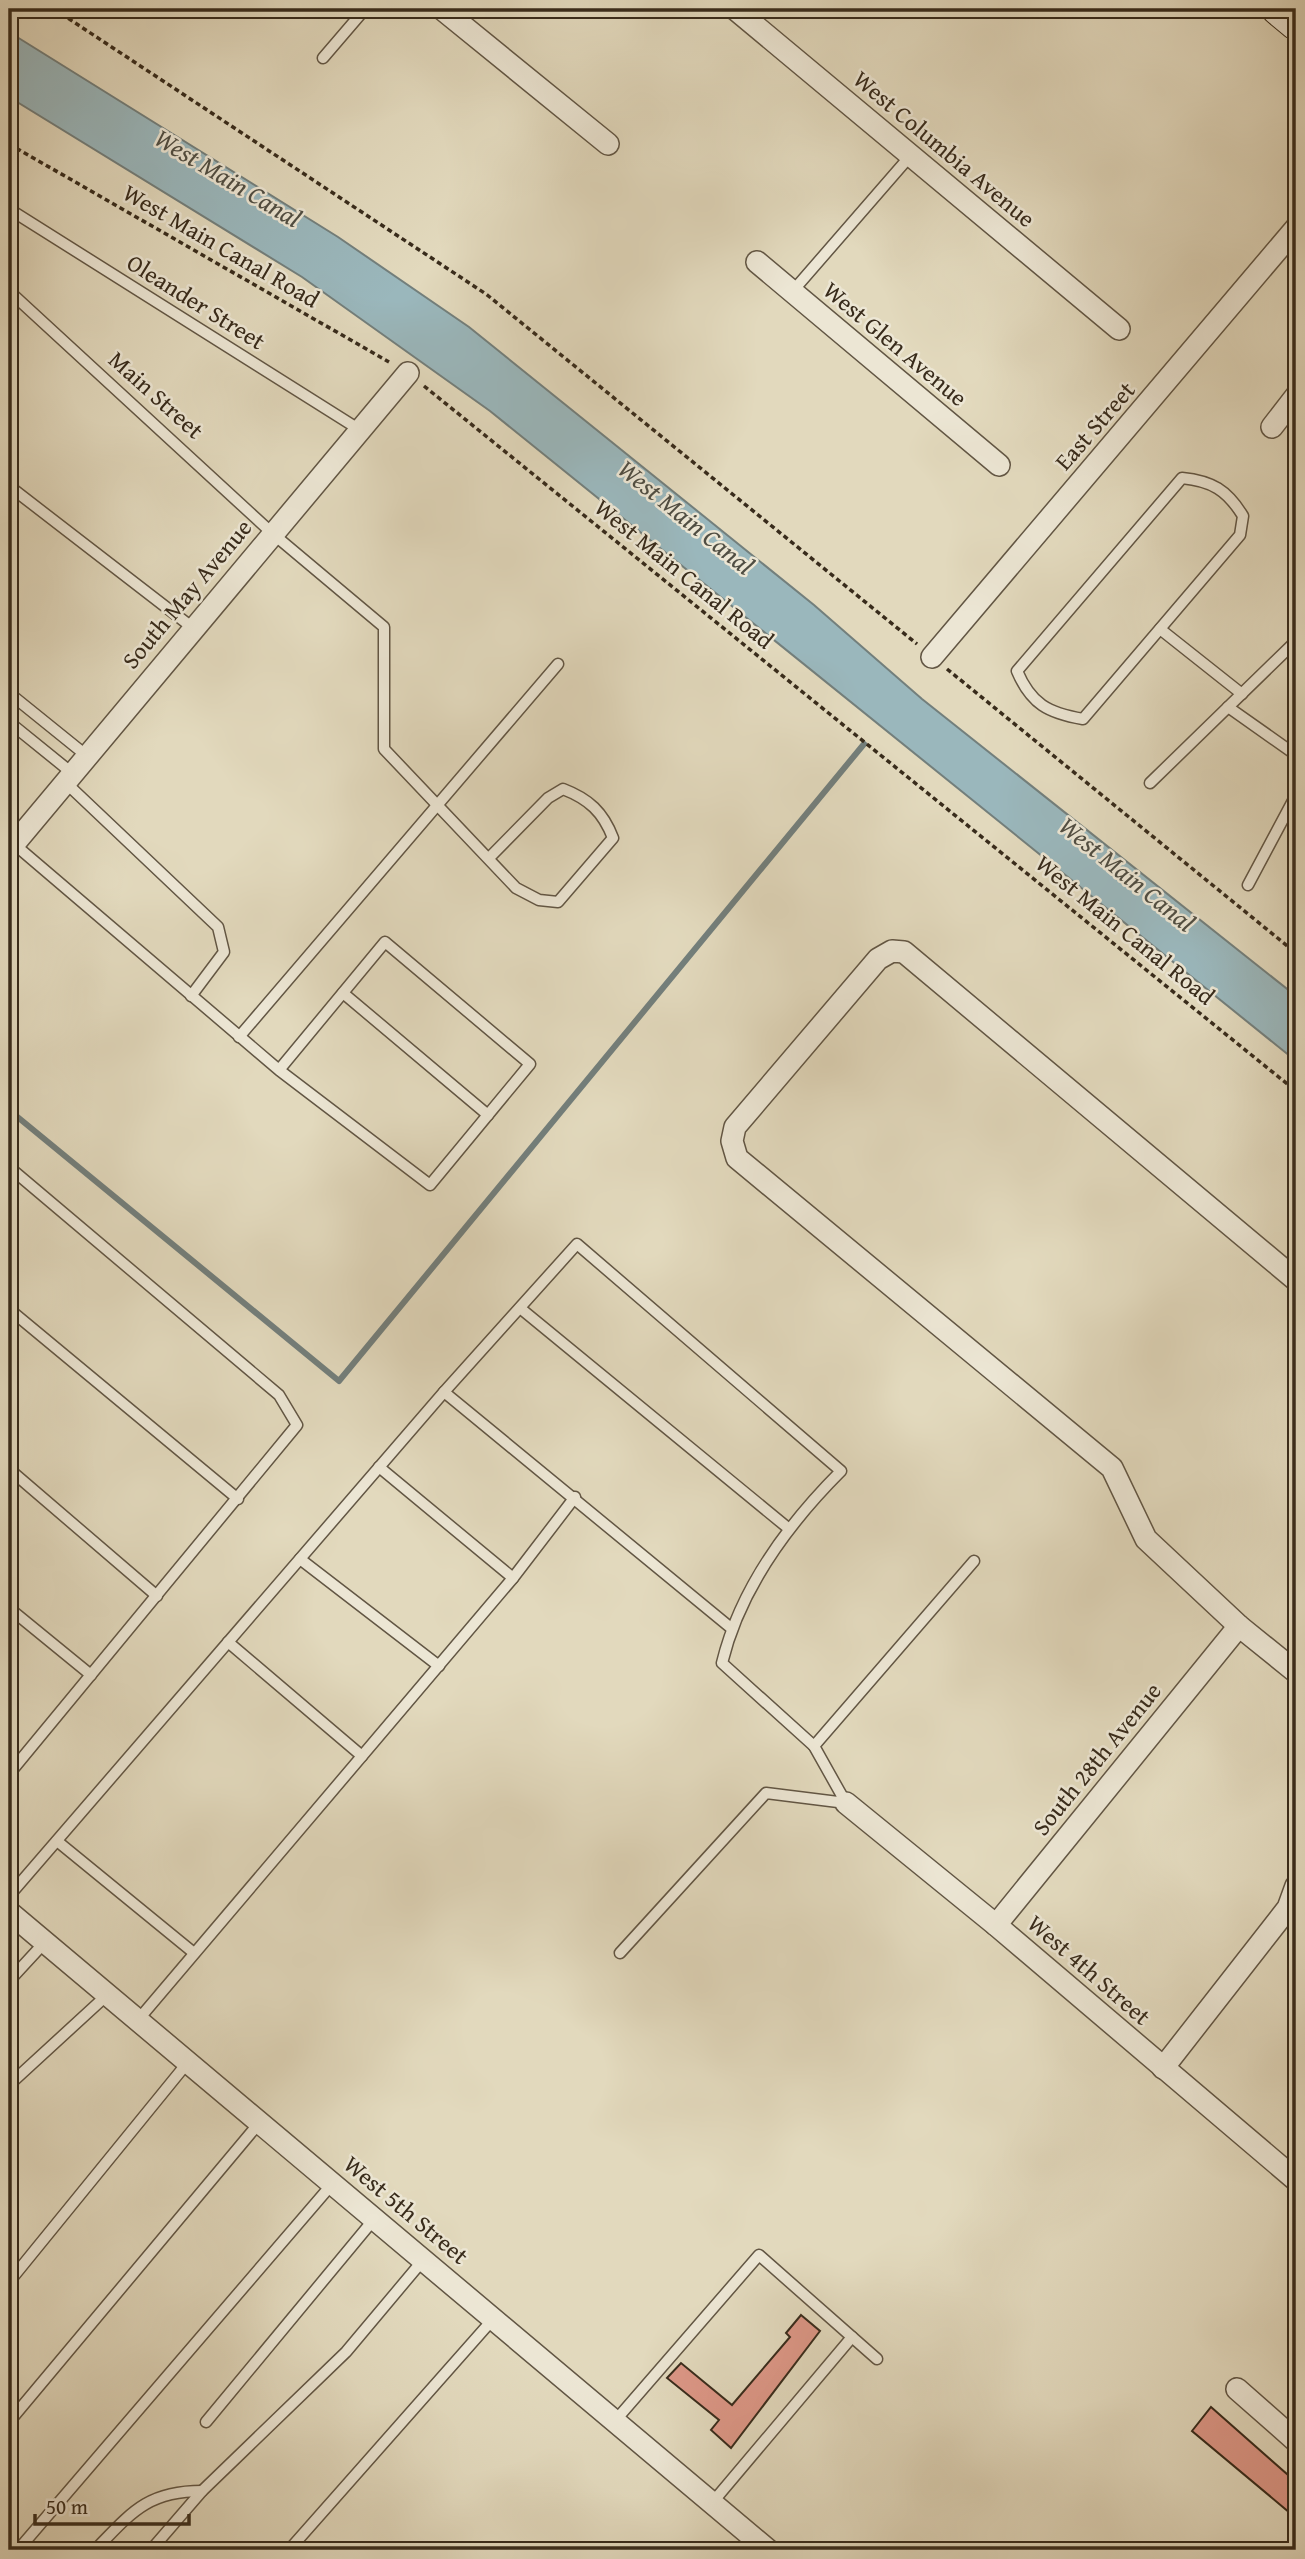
<svg xmlns="http://www.w3.org/2000/svg" width="1305" height="2559" font-family="'Gentium Book Plus',serif">
	<style>
		.water { fill: #9ab7bc; stroke: #737f7c; stroke-width: 2 }
		.lines { fill: none; stroke-linecap: round; stroke-linejoin: round }
		.stream { stroke: #737f7c; stroke-width: 6 }
		.building { fill: #dd9787; stroke: #382b1b; stroke-width: 2 }
		.service-casing { stroke: #625644; stroke-width: 13 }
		.minor-casing { stroke: #625644; stroke-width: 24 }
		.secondary-casing { stroke: #382b1b; stroke-width: 34 }
		.path { stroke: #382b1b; stroke-width: 3.5; stroke-dasharray: 5 3.5; stroke-linecap: butt }
		.service { stroke: #ece6d4; stroke-width: 10 }
		.minor { stroke: #ece6d4; stroke-width: 21 }
		.secondary { stroke: #ece6d4; stroke-width: 32 }
		.labels { text-anchor: middle; stroke-width: 5; stroke-linejoin: round; paint-order: stroke }
		.street-label { font-size: 24px; fill: #382b1b; stroke: #ece6d4 }
		.water-label { font-size: 26px; font-style: italic; fill: #504e43; stroke: #ece6d4 }
	</style>
	<rect width="100%" height="100%" fill="#e2d9bd"/>
	<filter id="stains"><feTurbulence type="fractalNoise" baseFrequency=".00286" numOctaves="4"/><feColorMatrix values="0 0 0 0 .2 0 0 0 0 .09 0 0 0 0 .02 0 0 0 .5 -.17"/></filter>
	<radialGradient id="worn" r=".72"><stop offset=".6" stop-color="#630" stop-opacity="0"/><stop offset="1" stop-color="#630" stop-opacity=".3"/></radialGradient>
	<path class="water" d="M9,32l329,205 131,90 345,278 108,94 374,297v65l-806,-650 -188,-134 -293,-180z"/>
	<g class="lines">
		<path class="stream" d="M9,1110l330,271 525,-637"/>
	</g>
	<g class="building">
		<path d="M801,2315l19,16 -89,117 -20,-18 8,-10 -52,-42 14,-15 51,42 58,-68 -4,-4z"/>
		<path d="M1211,2407l85,75v36l-104,-87z"/>
	</g>
	<g class="lines">
		<g class="service-casing">
			<g id="service">
				<path d="M323,58l42,-49"/>
				<path d="M9,209l351,221"/>
				<path d="M9,291l263,242 112,94v122l132,139 23,12 19,2 55,-64c-10,-26 -24,-39 -50,-49l-15,9 -58,59"/>
				<path d="M792,292l119,-137"/>
				<path d="M1182,478c30,3 45,12 61,38l-3,19 -157,184c-35,-6 -52,-15 -66,-48z"/>
				<path d="M9,486l184,142"/>
				<path d="M1160,629l82,65"/>
				<path d="M9,693l78,63"/>
				<path d="M1228,707l68,48"/>
				<path d="M9,722l63,51"/>
				<path d="M65,782l153,145 6,25 -33,44"/>
				<path d="M1150,783l146,-142"/>
				<path d="M14,844l265,226 151,115 100,-121 -145,-122 -106,128"/>
				<path d="M1248,885l48,-90"/>
				<path d="M343,993l145,122"/>
				<path d="M239,1037l319,-373"/>
				<path d="M9,1167l270,228 18,30 -288,349"/>
				<path d="M520,1308l268,220"/>
				<path d="M9,1309l229,190"/>
				<path d="M444,1392l287,236"/>
				<path d="M9,1469l148,127"/>
				<path d="M300,1559l139,107"/>
				<path d="M513,1578l62,-81"/>
				<path d="M9,1608l82,67"/>
				<path d="M228,1642l134,114"/>
				<path d="M57,1841l137,112"/>
				<path d="M9,1896l435,-504 133,-148 264,227c-53,53 -101,118 -119,192l92,83"/>
				<path d="M620,1953l146,-160 80,10 -32,-57 160,-185"/>
				<path d="M9,1981l36,-39"/>
				<path d="M138,2020l375,-442 -134,-111"/>
				<path d="M9,2085l98,-90"/>
				<path d="M9,2282l179,-220"/>
				<path d="M852,2337l25,22"/>
				<path d="M615,2421l144,-166 93,82 -140,166"/>
				<path d="M9,2422l251,-300"/>
				<path d="M206,2422l169,-204"/>
				<path d="M18,2550l315,-367"/>
				<path d="M95,2550c36,-37 52,-59 107,-59"/>
				<path d="M151,2550l51,-59 144,-139 78,-93"/>
				<path d="M289,2550l205,-232"/>
			</g>
		</g>
		<g class="minor-casing">
			<g id="minor">
				<path d="M442,9l166,135"/>
				<path d="M735,9l384,320"/>
				<path d="M757,262l242,203"/>
				<path d="M1272,427l24,-31"/>
				<path d="M932,657l364,-429"/>
				<path d="M9,850l399,-477"/>
				<path d="M1296,1280l-392,-328 -12,-1 -14,8 -143,168 -3,14 5,17 375,310 34,71 93,87 57,46"/>
				<path d="M846,1803l150,122 300,255"/>
				<path d="M9,1912l759,638"/>
				<path d="M996,1925l243,-299"/>
				<path d="M1163,2068l125,-160 8,-22"/>
				<path d="M1237,2389l59,52"/>
			</g>
		</g>
		<g class="secondary-casing">
			<path id="secondary" d="M1278,9l18,15"/>
		</g>
		<g class="path">
			<path d="M54,9l432,285 431,350"/>
			<path d="M9,144l380,218"/>
			<path d="M424,386l872,705"/>
			<path d="M947,669l349,284"/>
		</g>
		<use href="#service" class="service"/>
		<use href="#minor" class="minor"/>
		<use href="#secondary" class="secondary"/>
	</g>
	<g class="labels">
		<g class="street-label">
			<text transform="translate(944 149) rotate(40)" y="8">West Columbia Avenue</text>
			<text transform="translate(221 246) rotate(30)" y="8">West Main Canal Road</text>
			<text transform="translate(196 302) rotate(32)" y="8">Oleander Street</text>
			<text transform="translate(895 344) rotate(40)" y="8">West Glen Avenue</text>
			<text transform="translate(156 395) rotate(42)" y="8">Main Street</text>
			<text transform="translate(1095 426) rotate(-49)" y="8">East Street</text>
			<text transform="translate(684 574) rotate(39)" y="8">West Main Canal Road</text>
			<text transform="translate(187 594) rotate(-50)" y="8">South May Avenue</text>
			<text transform="translate(1125 930) rotate(39)" y="8">West Main Canal Road</text>
			<text transform="translate(1097 1759) rotate(-51)" y="8">South 28th Avenue</text>
			<text transform="translate(1089 1970) rotate(41)" y="8">West 4th Street</text>
			<text transform="translate(406 2210) rotate(40)" y="8">West 5th Street</text>
		</g>
		<g class="water-label">
			<text transform="translate(228 178) rotate(31)" y="9">West Main Canal</text>
			<text transform="translate(686 517) rotate(39)" y="9">West Main Canal</text>
			<text transform="translate(1127 874) rotate(39)" y="9">West Main Canal</text>
		</g>
	</g>
	<rect width="1305" height="2559" fill="none" stroke="#e2d9bd" stroke-width="35"/>
	<rect x="10" y="10" width="1284" height="2538" fill="none" stroke="#382b1b" stroke-width="3.5"/>
	<rect x="18" y="18" width="1270" height="2524" fill="none" stroke="#382b1b" stroke-width="2"/>
	<path d="M35 2514v10h154v-10" fill="none" stroke="#382b1b" stroke-width="3.5"/>
	<text x="46" y="2514" font-size="21" fill="#382b1b" stroke="#ece6d4" stroke-width="5" paint-order="stroke">50 m</text>
	<rect width="100%" height="100%" filter="url(#stains)"/>
	<rect width="100%" height="100%" fill="url(#worn)"/>
</svg>
